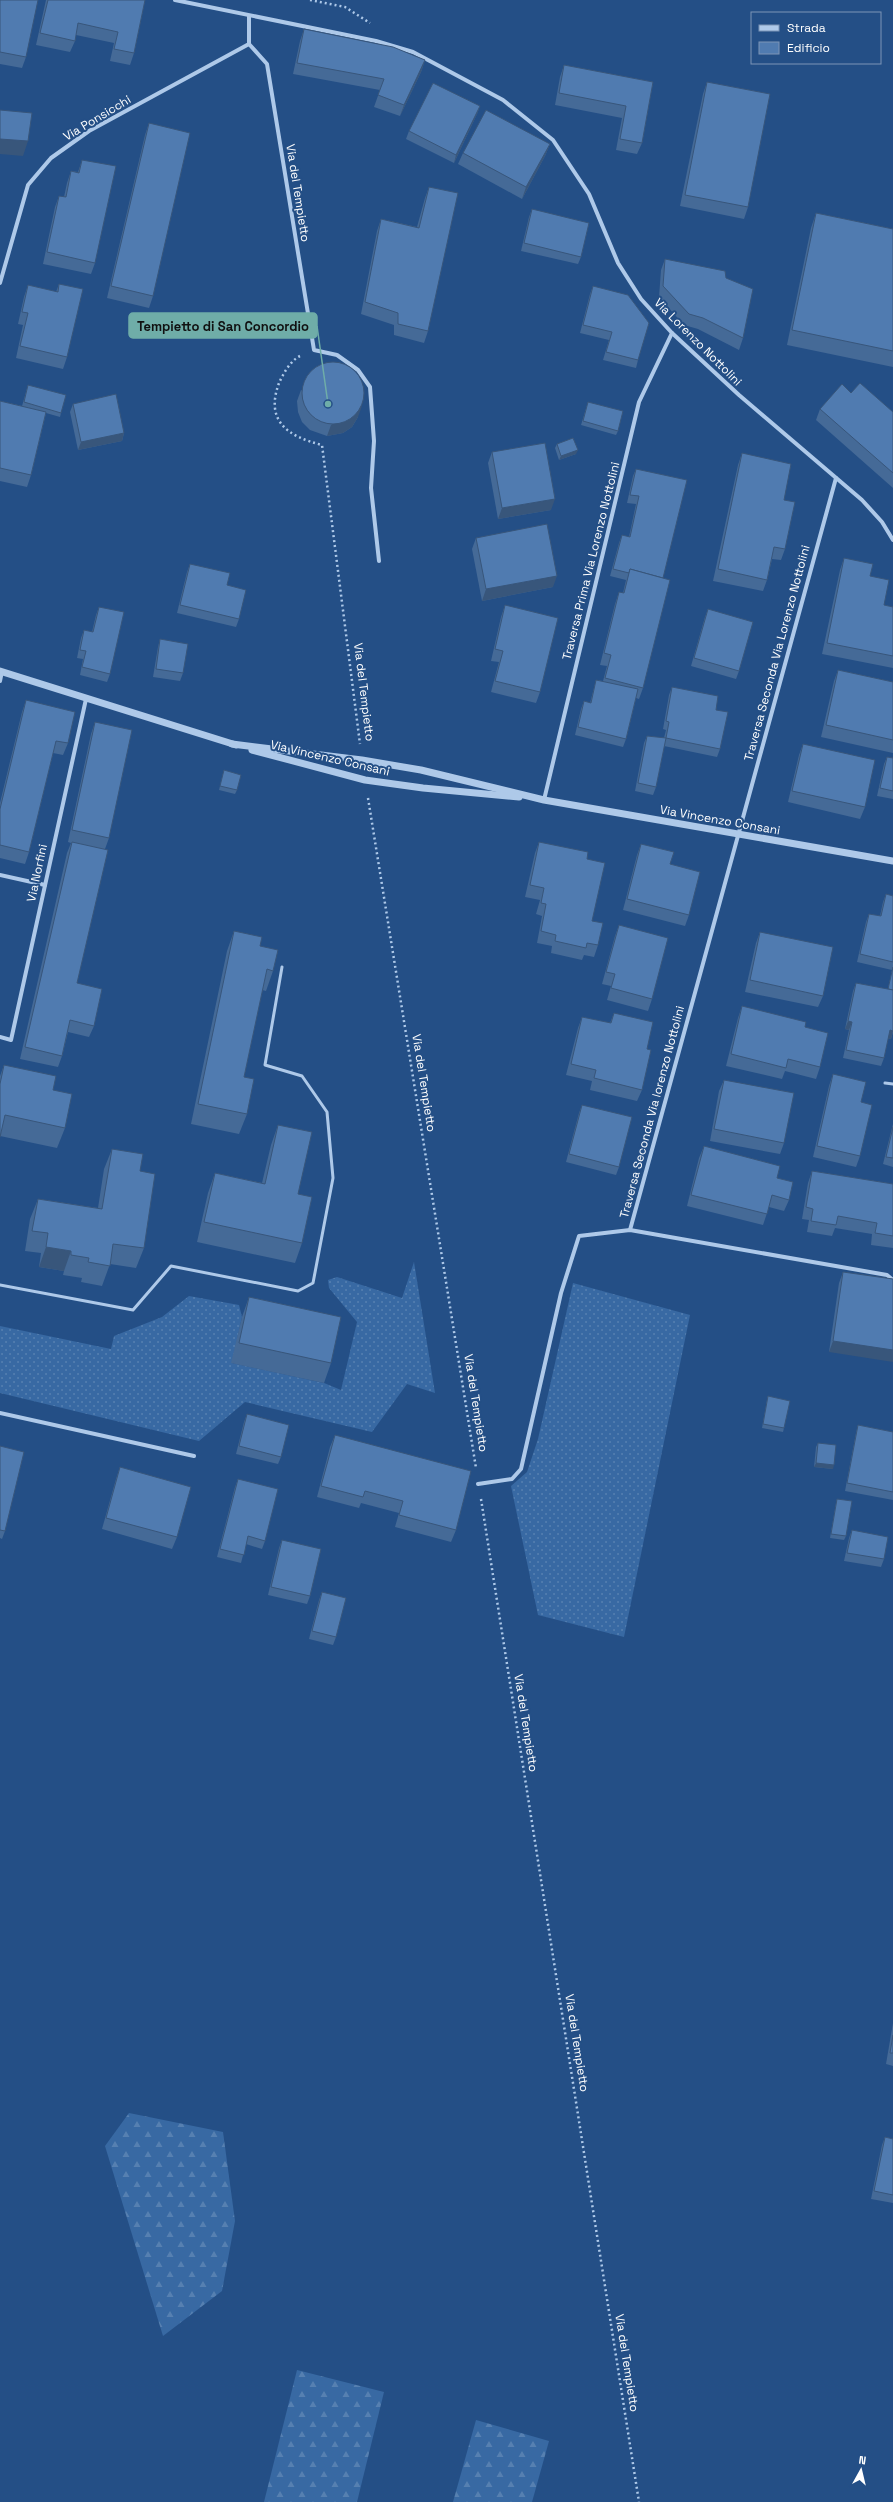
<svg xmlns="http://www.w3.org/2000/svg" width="893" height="2502" font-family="'Space Grotesk',sans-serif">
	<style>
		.grass { fill: url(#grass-dots) }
		.forest { fill: url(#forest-firs) }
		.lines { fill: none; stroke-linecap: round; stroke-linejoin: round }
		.path { stroke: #aec9e9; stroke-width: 2.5; stroke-dasharray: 2 3; stroke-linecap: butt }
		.service { stroke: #aec9e9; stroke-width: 3 }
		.minor { stroke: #aec9e9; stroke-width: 4 }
		.tertiary { stroke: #aec9e9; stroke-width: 7 }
		.wall { fill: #456a97 }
		.shaded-wall { fill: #38567b }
		.building { fill: #507bb0; stroke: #38567b }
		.labels { text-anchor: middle; stroke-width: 4; stroke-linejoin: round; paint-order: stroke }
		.street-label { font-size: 12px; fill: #fff; stroke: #244f86 }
		.leader { fill: none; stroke: #6fada8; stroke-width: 1.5 }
		.callout-dot { fill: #6fada8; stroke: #244f86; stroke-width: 1.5 }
		.callout { fill: #6fada8; stroke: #6fada8; stroke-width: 1.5 }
		.callout-label { font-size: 13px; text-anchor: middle; font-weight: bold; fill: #111 }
	</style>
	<defs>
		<pattern id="grass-dots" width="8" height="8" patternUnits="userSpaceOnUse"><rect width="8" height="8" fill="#3869a3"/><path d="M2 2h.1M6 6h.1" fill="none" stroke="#5680b1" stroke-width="1.8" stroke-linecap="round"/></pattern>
		<pattern id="forest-firs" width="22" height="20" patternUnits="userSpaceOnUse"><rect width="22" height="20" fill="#3869a3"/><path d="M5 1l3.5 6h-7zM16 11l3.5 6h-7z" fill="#5680b1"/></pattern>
	</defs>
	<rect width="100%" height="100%" fill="#244f86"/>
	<g class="grass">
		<path d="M414,1262l21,131 -28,-9 -35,48 -127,-30 -46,39 -199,-48v-67l111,23 3,-13 48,-19 27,-21 50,9 3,12 -10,46 92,20 17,7 16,-68 -28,-34 -1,-8 9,-3 65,21z"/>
		<path d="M573,1283l117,32 -66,322 -86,-22 -27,-129 16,-14 11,-33z"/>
	</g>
	<g class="forest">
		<path d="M129,2113l94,19 12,89 -13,70 -59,45 -58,-190z"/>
		<path d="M297,2370l87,22 -27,110h-93z"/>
		<path d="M476,2420l73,21 -17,61h-79z"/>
	</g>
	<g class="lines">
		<g class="path">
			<path d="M310,0l35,7 25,16"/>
			<path d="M300,356c-9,4 -17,18 -21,27 -14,38 8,53 43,62l38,299"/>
			<path d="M368,798l108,670"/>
			<path d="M481,1499l158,1003"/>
		</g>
		<g class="service">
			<path d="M885,1083l8,1"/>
			<path d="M0,1285l133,25 38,-44 127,25 15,-8 20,-105 -6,-66 -25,-36 -37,-11 17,-98"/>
		</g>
		<g class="minor">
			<path d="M175,0l201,41 37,11 90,48 50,40 36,54 29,69 23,36 31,34 67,62 123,105 20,22 11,18"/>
			<path d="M249,16v28"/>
			<path d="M249,44l18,20 47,286 23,5 21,15 12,17 4,54 -3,47 8,73"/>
			<path d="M0,283l28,-98 23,-27 38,-27 160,-87"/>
			<path d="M0,681l2,-10"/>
			<path d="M544,800l95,-398 33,-69"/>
			<path d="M0,875l45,10"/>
			<path d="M0,1037l11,3 75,-341"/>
			<path d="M630,1230l206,-752"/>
			<path d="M0,1413l194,43"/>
			<path d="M478,1484l34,-5 9,-10 40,-176 18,-57 51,-6 257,45 6,5"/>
		</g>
		<g class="tertiary">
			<path d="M0,671l236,74"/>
			<path d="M232,744l130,16 59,10 123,30 349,61"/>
			<path d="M252,750l113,30 58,8 96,9"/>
		</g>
	</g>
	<g class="wall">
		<path d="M0,0l26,57 -4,11 -22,-4z"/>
		<path d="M46,0h99l-11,53 -4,12 -20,-4 4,-18 -38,-8 -1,6 -5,11 -34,-7z"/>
		<path d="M304,29l121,31 -4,12 -21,44 -26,-9 6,-17 -87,-16 7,-33z"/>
		<path d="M564,65l89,17 -11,61 -5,11 -21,-4 6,-32 -67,-13 5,-28z"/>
		<path d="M707,82l41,125 -4,12 -64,-13 23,-112z"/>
		<path d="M480,106l-3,8 -23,49 -48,-24 3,-8z"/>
		<path d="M149,123l4,173 -4,12 -42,-10 38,-163z"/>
		<path d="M550,144l-5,12 -23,43 -64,-35 5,-11z"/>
		<path d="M82,160l13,103 -4,11 -48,-10 12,-57 4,-11 5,1 3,-14 4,-12 7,1z"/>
		<path d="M429,187l-1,144 -4,12 -30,-8v-10l-33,-11 16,-83 4,-12 36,8 8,-29z"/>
		<path d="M532,209l49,48 -3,7 -57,-13 8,-34z"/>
		<path d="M816,213l77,16v138l-106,-22 24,-117z"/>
		<path d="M665,259l61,19 17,60 -4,12 -41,-21 -14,-4 -25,-28 2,-27z"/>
		<path d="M59,284l8,73 -4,12 -47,-11 7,-33 -5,-1 6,-27 4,-12 28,7z"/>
		<path d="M593,286l45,74 -2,8 -33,-8 6,-20 -29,-7 10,-39z"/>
		<path d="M28,385l33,28 -1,4 -14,-4 -15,62 -4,12 -27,-6v-80l22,5z"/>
		<path d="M301,390l57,27 -6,10 -9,6 -16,3 -17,-6 -8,-8 -4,-10 -1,-11z"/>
		<path d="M851,393l42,19v76l-77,-68 4,-11z"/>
		<path d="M588,402l30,29 -2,4 -35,-10z"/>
		<path d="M73,404l51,29 -2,8 -44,9 -8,-38z"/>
		<path d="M557,444l19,10 -17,6 -4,-12z"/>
		<path d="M492,452l59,58 -53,9 -10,-56z"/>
		<path d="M742,453l42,47 1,49 -4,11 -9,-1 -5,21 -4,11 -50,-10 25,-116z"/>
		<path d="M636,469l27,109 -20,110 -4,11 -3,-1 -10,41 -3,8 -48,-12 6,-26 3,-8 6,2 4,-15 2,-8 7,1 4,-15 -7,-1 15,-61 4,-12 4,1 3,-13 -16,-4 9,-33 3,-8 7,2 7,-33 -9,-1 6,-27z"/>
		<path d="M476,538l77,49 -71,14 -10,-52z"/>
		<path d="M844,558l26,18 14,29 9,2v61l-71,-14 18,-84z"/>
		<path d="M190,564l37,21 12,34 -3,8 -59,-14 10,-41z"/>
		<path d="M505,605l35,87 -4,11 -45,-11 8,-30 -8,-1 10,-44z"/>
		<path d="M99,607l11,67 -3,8 -27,-7 3,-16 -6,-1 4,-20 3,-8 8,2 4,-17z"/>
		<path d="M708,609l31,62 -3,8 -45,-13 14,-49z"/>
		<path d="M160,639l23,34 -3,8 -27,-4 5,-30z"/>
		<path d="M838,670l55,12v71l-72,-16 13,-56z"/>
		<path d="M672,687l44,23 4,39 -3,8 -53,-11 -8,41 -3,8 -18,-4 9,-48 3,-7 17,2 2,-8 -3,-1 6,-34z"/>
		<path d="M26,700l42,43 -5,12 -10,-2 -24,99 -4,12 -25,-6v-55l22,-91z"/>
		<path d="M95,722l14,116 -4,11 -28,134 17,43 -5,11 -21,-5 -6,24 -4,11 -38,-8 47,-206 4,-10 -3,-1 23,-108z"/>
		<path d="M803,744l62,63 -5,12 -72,-17 11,-47z"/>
		<path d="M887,757l6,1v41l-16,-3 7,-32z"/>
		<path d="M224,770l13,20 -2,4 -16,-4z"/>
		<path d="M539,842l48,17 5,62 6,24 -4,12 -10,-2 -2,5 -31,-7 1,-7 -15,-3 5,-27 -6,-2 4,-14 -15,-3 10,-44z"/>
		<path d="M641,844l29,20 19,51 -4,11 -62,-16 14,-55z"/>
		<path d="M886,894l7,2v136l-2,7 -3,-1 -4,20 -3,8 -38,-8 6,-28 -4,-1 8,-38 3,-8 32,6 4,-19 -35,-8 9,-40 3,-8 11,2 3,-14z"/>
		<path d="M619,925l33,74 -4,12 -41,-11 4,-14 -9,-2 13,-48z"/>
		<path d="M234,931l26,15 13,25 -7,20 -4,-1 -18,87 3,37 -8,20 -48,-10 36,-173z"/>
		<path d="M760,932l63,64 -5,11 -73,-15 11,-49z"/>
		<path d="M742,1006l63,21 15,40 -4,12 -31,-8 -3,8 -56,-13 12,-48z"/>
		<path d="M614,1013l33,36 -5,41 -5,11 -47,-11 2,-9 -26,-6 12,-47 4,-11 28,6z"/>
		<path d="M4,1065l49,25 12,38 -8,20 -57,-12v1v-61z"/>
		<path d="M833,1074l28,28 -1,54 -4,11 -43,-10 16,-71z"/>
		<path d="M724,1080l60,63 -4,11 -70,-13 9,-50z"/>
		<path d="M582,1105l37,62 -3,8 -50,-13 13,-49z"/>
		<path d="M893,1124v43l-10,-3z"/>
		<path d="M278,1125l20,69 4,49 -7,20 -98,-21 11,-49 7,-20 47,10 9,-38z"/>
		<path d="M704,1146l73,32 12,22 -5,11 -15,-4 -6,18 -76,-19 12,-48z"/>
		<path d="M112,1149l28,22 4,77 -8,20 -26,-4 -8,22 -21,-4 1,-4 -19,-3 1,-4 -25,-4 2,-14 -16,-2 5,-32 8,-20 60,9 6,-39z"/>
		<path d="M812,1171l81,13v64l-22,-3 1,-11 -37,-6 -3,8 -25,-4 2,-12 -7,-1 6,-36z"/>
		<path d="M843,1272l50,7 -64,73 10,-69z"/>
		<path d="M249,1297l82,66 -7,20 -93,-20 11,-46z"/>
		<path d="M768,1396l16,32 -1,4 -21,-4 5,-28z"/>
		<path d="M247,1414l34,43 -3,7 -42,-10 8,-32z"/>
		<path d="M858,1425l35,7v68l-48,-9 11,-58z"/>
		<path d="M335,1435l121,95 -5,12 -56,-15 4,-14 -38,-10 -2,5 -42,-11 13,-50z"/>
		<path d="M818,1443l15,26 -19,-2 2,-20z"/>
		<path d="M0,1446l5,85 -3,8 -2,-1z"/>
		<path d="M120,1467l57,70 -5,12 -70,-20 14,-50z"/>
		<path d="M238,1479l27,62 -3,8 -16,-5 -5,19 -24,-6 18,-70z"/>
		<path d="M837,1499l9,37 -2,4 -14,-2 6,-35z"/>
		<path d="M852,1530l32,29 -3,8 -37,-6 5,-23z"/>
		<path d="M282,1540l28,56 -3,8 -39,-9 11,-47z"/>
		<path d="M322,1592l14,45 -3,8 -24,-6 10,-39z"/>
		<path d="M893,2023v43l-7,-2z"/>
		<path d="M885,2137l8,2v64l-22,-4 11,-54z"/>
	</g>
	<g class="shaded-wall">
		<path d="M425,60l-4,12 -21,44 4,-11z"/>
		<path d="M480,106l-3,8 -23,49 2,-8z"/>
		<path d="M0,139l28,2 -5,15 -23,-2z"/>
		<path d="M550,144l-5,12 -23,43 4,-12z"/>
		<path d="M362,406l-4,11 -6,10 -9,6 -16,3 4,-11z"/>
		<path d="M124,433l-2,8 -44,9 3,-8z"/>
		<path d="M578,450l-2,4 -17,6 2,-4z"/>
		<path d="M555,499l-4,11 -53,9 4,-11z"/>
		<path d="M557,576l-4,11 -71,14 4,-12z"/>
		<path d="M848,1021l4,1 -3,8 -4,-1z"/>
		<path d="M890,1030l3,1 -2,8 -4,-1z"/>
		<path d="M46,1247l25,4 -7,20 -25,-4z"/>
		<path d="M833,1341l60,9v12l-64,-10z"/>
		<path d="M816,1463l18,2 -1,4 -19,-2z"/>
	</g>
	<g class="building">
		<path d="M0,0h38l-12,57 -26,-5z"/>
		<path d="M48,0h97l-11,53 -20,-4 4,-17 -40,-9 -3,18 -35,-8z"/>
		<path d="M304,29l89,18 32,13 -21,45 -26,-10 6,-16 -87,-16z"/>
		<path d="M564,65l89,17 -11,61 -22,-4 6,-33 -67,-13z"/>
		<path d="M707,82l63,12 -22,113 -63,-12z"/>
		<path d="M433,83l47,23 -24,49 -47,-24z"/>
		<path d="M0,110l32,3 -4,28 -28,-2z"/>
		<path d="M486,110l64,34 -24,43 -63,-34z"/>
		<path d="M149,123l41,10 -37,163 -42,-10z"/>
		<path d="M82,160l34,6 -21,97 -48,-11 12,-56 7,1 5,-26 8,2z"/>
		<path d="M429,187l29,6 -30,138 -30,-7v-11l-33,-11 16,-83 38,9z"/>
		<path d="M532,209l57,14 -8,34 -57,-14z"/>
		<path d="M816,213l77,16v122l-101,-21z"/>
		<path d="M665,259l60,12 1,7 27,11 -10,49 -40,-20 -14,-4 -26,-28z"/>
		<path d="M59,284l24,5 -16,68 -47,-11 8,-33 -6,-1 6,-27 30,7z"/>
		<path d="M593,286l35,9 21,28 -11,37 -32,-8 6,-20 -29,-7z"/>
		<circle cx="333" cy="393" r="31"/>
		<path d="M860,383l33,29v61l-73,-64 22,-25 9,9z"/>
		<path d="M28,385l38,10 -5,18 -37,-11z"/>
		<path d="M116,394l8,39 -43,9 -8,-38z"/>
		<path d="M0,401l46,11 -15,63 -31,-7z"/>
		<path d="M588,402l35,9 -5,20 -35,-10z"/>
		<path d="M573,438l5,12 -17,6 -4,-12z"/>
		<path d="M545,443l10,56 -53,9 -10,-56z"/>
		<path d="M742,453l49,11 -7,36 11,2 -10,47 -11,-2 -7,33 -49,-11z"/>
		<path d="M636,469l51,11 -24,98 -33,-9 -1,4 -16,-4 9,-34 8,2 9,-41 -9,-1z"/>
		<path d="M547,524l10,52 -71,13 -10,-51z"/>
		<path d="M844,558l29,6 -3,12 19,4 -5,25 9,2v49l-66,-13z"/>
		<path d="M190,564l40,9 -3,12 19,5 -7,29 -59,-14z"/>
		<path d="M630,569l40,11 -27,108 -38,-10 6,-23 -7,-2 15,-61 5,1z"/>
		<path d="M505,605l53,13 -18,74 -45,-11 8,-30 -8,-2z"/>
		<path d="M99,607l25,5 -14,62 -28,-7 4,-16 -6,-1 4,-20 9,2z"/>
		<path d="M708,609l45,13 -14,49 -45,-13z"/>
		<path d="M160,639l28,5 -5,29 -27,-4z"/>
		<path d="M838,670l55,12v58l-67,-15z"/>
		<path d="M596,680l42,9 -12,50 -48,-12 6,-26 7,2z"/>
		<path d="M672,687l46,9 -2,14 12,2 -8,37 -54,-11 3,-16 -3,-1z"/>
		<path d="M26,700l49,12 -7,31 -12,-2 -27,111 -29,-7v-36z"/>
		<path d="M95,722l37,8 -23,108 -37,-8z"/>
		<path d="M647,736l19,2 -10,49 -18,-4z"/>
		<path d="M803,744l72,16 -10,47 -73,-16z"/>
		<path d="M887,757l6,1v33l-13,-3z"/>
		<path d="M224,770l17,5 -4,15 -17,-4z"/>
		<path d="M72,842l36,8 -31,133 25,6 -8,37 -24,-6 -8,36 -37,-9z"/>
		<path d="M539,842l49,10 -1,7 18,4 -13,58 11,2 -5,22 -11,-2 -1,5 -31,-7 1,-6 -15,-4 5,-27 -5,-1 3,-15 -14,-3z"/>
		<path d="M641,844l33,8 -4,12 30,8 -11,43 -62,-16z"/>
		<path d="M886,894l7,2v66l-33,-8 9,-40 12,2z"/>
		<path d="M619,925l49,13 -16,61 -41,-11 4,-14 -9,-2z"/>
		<path d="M234,931l28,6 -2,9 18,4 -5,21 -6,-2 -23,108 10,2 -7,35 -49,-10z"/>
		<path d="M760,932l73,15 -10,49 -73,-16z"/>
		<path d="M893,967v23l-5,-1z"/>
		<path d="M856,983l37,7v41l-3,-1 -6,28 -38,-8 6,-28 -4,-1z"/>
		<path d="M742,1006l64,16 -1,5 23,6 -8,34 -32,-8 -2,9 -55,-14z"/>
		<path d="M614,1013l39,9 -6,27 4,1 -9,40 -48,-12 2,-8 -25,-6 11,-47 29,6z"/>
		<path d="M4,1065l52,11 -3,14 19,4 -7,34 -60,-13 -5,22v-53z"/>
		<path d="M833,1074l33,8 -5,20 11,3 -12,51 -43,-10z"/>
		<path d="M724,1080l70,13 -10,50 -70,-14z"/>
		<path d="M582,1105l50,12 -13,50 -50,-13z"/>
		<path d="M278,1125l34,7 -14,62 14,3 -10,46 -98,-21 11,-49 50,11z"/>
		<path d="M893,1127v31l-7,-1z"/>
		<path d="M704,1146l76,20 -3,12 16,4 -4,18 -17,-5 -5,19 -76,-19z"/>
		<path d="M112,1149l31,5 -3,17 15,3 -11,74 -31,-4 -3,22 -22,-4 1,-4 -18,-3v-4l-25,-4 2,-14 -16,-2 6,-32 64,10z"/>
		<path d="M812,1171l81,13v52l-18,-3 2,-10 -39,-7 -2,9 -25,-4 2,-12 -7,-2z"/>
		<path d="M843,1272l50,7v71l-60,-9z"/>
		<path d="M249,1297l92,20 -10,46 -92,-20z"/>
		<path d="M768,1396l22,5 -6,27 -21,-4z"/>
		<path d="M247,1414l42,11 -8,32 -42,-11z"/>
		<path d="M858,1425l35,7v60l-46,-9z"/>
		<path d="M335,1435l136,36 -15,59 -57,-15 4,-14 -38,-10 -2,6 -42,-11z"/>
		<path d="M818,1443l18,2 -2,20 -18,-2z"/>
		<path d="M0,1446l24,6 -19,79 -5,-1z"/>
		<path d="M120,1467l71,20 -14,50 -71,-19z"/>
		<path d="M238,1479l40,10 -13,52 -17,-5 -4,19 -24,-6z"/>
		<path d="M837,1499l15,2 -6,35 -15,-2z"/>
		<path d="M852,1530l36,7 -4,22 -37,-6z"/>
		<path d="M282,1540l39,9 -11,47 -39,-9z"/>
		<path d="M322,1592l24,6 -10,39 -24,-6z"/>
		<path d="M893,2035v18h-3z"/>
		<path d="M885,2137l8,2v56l-19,-4z"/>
	</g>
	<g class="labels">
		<g class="street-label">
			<text transform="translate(97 118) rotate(-31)" y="4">Via Ponsicchi</text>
			<text transform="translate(298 193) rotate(81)" y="4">Via del Tempietto</text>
			<text transform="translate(698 342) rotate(45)" y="4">Via Lorenzo Nottolini</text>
			<text transform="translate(591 561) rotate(-76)" y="4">Traversa Prima Via Lorenzo Nottolini</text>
			<text transform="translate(777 653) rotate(-75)" y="4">Traversa Seconda Via Lorenzo Nottolini</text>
			<text transform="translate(364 692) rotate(83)" y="4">Via del Tempietto</text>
			<text transform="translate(330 758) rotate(13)" y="4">Via Vincenzo Consani</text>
			<text transform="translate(720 820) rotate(10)" y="4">Via Vincenzo Consani</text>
			<text transform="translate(37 873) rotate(-78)" y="4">Via Norfini</text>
			<text transform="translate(424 1083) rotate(81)" y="4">Via del Tempietto</text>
			<text transform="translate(652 1112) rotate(-75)" y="4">Traversa Seconda Via lorenzo Nottolini</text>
			<text transform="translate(476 1403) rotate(81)" y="4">Via del Tempietto</text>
			<text transform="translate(526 1723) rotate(81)" y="4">Via del Tempietto</text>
			<text transform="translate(577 2043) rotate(81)" y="4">Via del Tempietto</text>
			<text transform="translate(627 2363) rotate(81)" y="4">Via del Tempietto</text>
		</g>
	</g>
	<path class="leader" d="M328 404L317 326"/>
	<circle class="callout-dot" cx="328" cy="404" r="4"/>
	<rect class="callout" x="129" y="313" width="188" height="25" rx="4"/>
	<g class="callout-label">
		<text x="223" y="331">Tempietto di San Concordio</text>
	</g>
	<rect x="751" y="12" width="130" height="52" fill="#244f86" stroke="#7c95b6"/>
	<rect x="759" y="25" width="20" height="6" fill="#aec9e9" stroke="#7c95b6"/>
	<text x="787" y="32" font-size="12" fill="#ffffff">Strada</text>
	<rect x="759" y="42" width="20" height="12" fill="#507bb0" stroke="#7c95b6"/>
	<text x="787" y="52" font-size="12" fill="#ffffff">Edificio</text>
	<g transform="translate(861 2470) rotate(8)" stroke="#244f86" stroke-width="3" paint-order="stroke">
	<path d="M0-3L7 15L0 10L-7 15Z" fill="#ffffff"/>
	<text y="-6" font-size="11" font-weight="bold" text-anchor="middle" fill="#ffffff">N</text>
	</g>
</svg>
